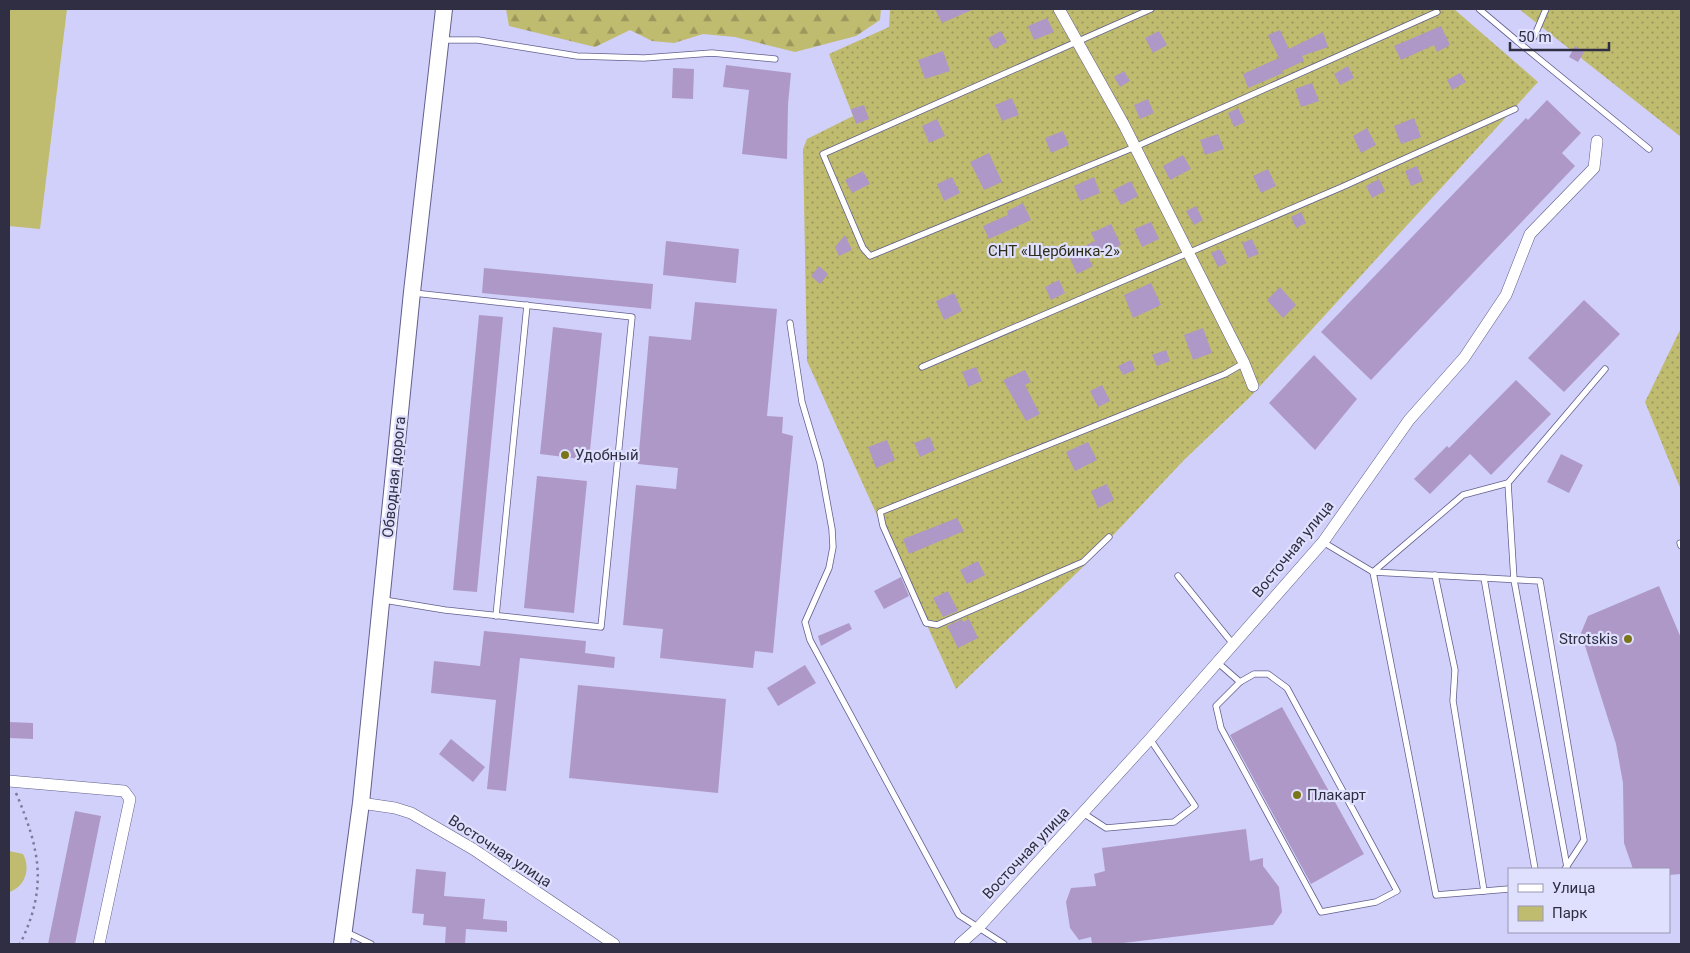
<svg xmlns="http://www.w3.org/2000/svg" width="1690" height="953" font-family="Roboto,sans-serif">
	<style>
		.green { fill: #bfbb6f }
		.forest { fill: url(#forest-firs) }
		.garden { fill: url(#garden-dots) }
		.building { fill: #ae98c7 }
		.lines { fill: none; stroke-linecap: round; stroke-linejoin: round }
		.lane-casing { stroke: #625f8d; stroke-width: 7 }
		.street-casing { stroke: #625f8d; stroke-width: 12 }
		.secondary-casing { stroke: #625f8d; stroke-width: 18 }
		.path { stroke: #7c7b99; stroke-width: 2.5; stroke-dasharray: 2.5 4; stroke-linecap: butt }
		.lane { stroke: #fff; stroke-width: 5.5 }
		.street { stroke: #fff; stroke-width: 11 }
		.secondary { stroke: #fff; stroke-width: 16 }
		.poi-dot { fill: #7b751a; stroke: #dfdffe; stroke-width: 2 }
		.labels { text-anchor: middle; stroke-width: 4.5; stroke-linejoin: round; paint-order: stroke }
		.park-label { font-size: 15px; fill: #2f2e18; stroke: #dfdffe }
		.poi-label { font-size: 15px; fill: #2f2e42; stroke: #dfdffe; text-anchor: start }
		.street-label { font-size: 15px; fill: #2f2e42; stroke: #dfdffe }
	</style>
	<defs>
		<pattern id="forest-firs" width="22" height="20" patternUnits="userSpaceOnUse" patternTransform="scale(1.25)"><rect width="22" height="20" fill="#bfbb6f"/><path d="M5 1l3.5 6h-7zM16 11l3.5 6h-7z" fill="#9c985d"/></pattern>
		<pattern id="garden-dots" width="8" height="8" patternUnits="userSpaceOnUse" patternTransform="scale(1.25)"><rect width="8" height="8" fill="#bfbb6f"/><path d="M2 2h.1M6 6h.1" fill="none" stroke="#9c985d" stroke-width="1.8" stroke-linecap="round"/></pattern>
	</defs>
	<rect width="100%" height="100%" fill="#d1d0fa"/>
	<g class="green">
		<path d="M9,9h58l-27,220 -31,-3z"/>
		<path d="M9,851l14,3c8,15 2,33 -14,38z"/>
	</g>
	<path class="forest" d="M506,9h375l-1,11 -24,16 -61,16 -60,-15 -32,-3 -29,9 -22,-2 -22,-11 -35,17 -86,-21z"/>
	<g class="garden">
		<path d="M890,9h564l84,73 -288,315 -66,63 -100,106 -128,123 -149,-328 -4,-212 4,-10 46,-23 -24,-62 60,-27z"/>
		<path d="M1519,9h162v128z"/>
		<path d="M1681,328v162l-36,-88z"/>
	</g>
	<g class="building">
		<path d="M935,9h39l-32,14z"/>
		<path d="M1047,18l7,14 -20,8 -6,-14z"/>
		<path d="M1441,26l9,19 -13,7 -3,-7 -33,15 -7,-14z"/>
		<path d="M1280,30l9,19 34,-17 5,15 -26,9 2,5 -22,10 1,2 -35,15 -5,-14 36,-16 -11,-23z"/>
		<path d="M1001,31l6,11 -13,7 -6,-11z"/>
		<path d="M1159,31l8,14 -14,8 -8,-15z"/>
		<path d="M1575,46l9,6 -6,10 -9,-5z"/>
		<path d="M943,51l7,20 -25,8 -7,-19z"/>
		<path d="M726,65l65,8 -3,31 -1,55 -45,-5 7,-64 -26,-3z"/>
		<path d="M1348,66l6,12 -14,7 -6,-11z"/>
		<path d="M673,68l21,1 -1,30 -21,-1z"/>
		<path d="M1124,71l6,10 -10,6 -6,-10z"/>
		<path d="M1460,73l6,9 -14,8 -5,-10z"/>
		<path d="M1312,83l7,18 -18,6 -6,-18z"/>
		<path d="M1012,98l7,17 -17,6 -7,-16z"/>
		<path d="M1148,99l6,14 -14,6 -6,-14z"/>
		<path d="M1547,100l34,33 -19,20 13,13 -204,214 -50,-48 205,-214 2,2z"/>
		<path d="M864,105l5,14 -13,5 -5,-15z"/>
		<path d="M1238,108l7,14 -11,5 -6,-14z"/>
		<path d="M1414,118l7,19 -20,7 -7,-18z"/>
		<path d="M937,119l8,17 -16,7 -7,-17z"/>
		<path d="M1367,128l9,17 -15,8 -8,-17z"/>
		<path d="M1063,131l6,14 -18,8 -6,-15z"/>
		<path d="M1218,134l6,15 -19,6 -5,-15z"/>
		<path d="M989,153l13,29 -18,8 -14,-28z"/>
		<path d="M1183,155l8,14 -21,11 -7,-14z"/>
		<path d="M1417,166l6,15 -12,5 -6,-15z"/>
		<path d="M1268,169l8,17 -15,7 -8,-17z"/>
		<path d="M863,171l7,13 -18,9 -7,-13z"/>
		<path d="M952,177l8,16 -16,8 -7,-17z"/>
		<path d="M1094,177l6,16 -20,8 -6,-15z"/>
		<path d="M1379,179l6,12 -13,7 -6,-12z"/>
		<path d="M1131,181l7,15 -17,9 -8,-15z"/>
		<path d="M1023,203l8,17 -42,19 -6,-13 25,-11 -1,-4z"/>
		<path d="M1196,206l7,14 -9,5 -8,-14z"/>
		<path d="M1301,212l5,11 -10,5 -5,-11z"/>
		<path d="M1151,222l8,17 -17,8 -8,-18z"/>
		<path d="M1111,224l10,21 -32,14 4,7 -16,8 -9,-20 27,-13 -4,-8z"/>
		<path d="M845,235l7,15 -13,6 -4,-9z"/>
		<path d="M1252,239l7,15 -11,4 -6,-15z"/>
		<path d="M666,241l73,8 -3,34 -73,-8z"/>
		<path d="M1220,249l7,14 -9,4 -7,-14z"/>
		<path d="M819,266l9,8 -8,10 -9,-8z"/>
		<path d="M484,268l169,16 -2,25 -169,-16z"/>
		<path d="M1059,280l6,13 -14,7 -6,-13z"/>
		<path d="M1151,283l10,22 -28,13 -9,-23z"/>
		<path d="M1280,287l16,18 -13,13 -16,-18z"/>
		<path d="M954,293l8,18 -18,9 -8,-19z"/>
		<path d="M1584,300l36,34 -56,58 -36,-34z"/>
		<path d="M695,302l82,7 -10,107 16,1 -1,16 11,3 -20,217 -18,-2 -2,17 -93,-10 3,-29 -40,-4 13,-140 40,4 2,-21 -40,-4 11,-128 42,4z"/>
		<path d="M479,315l24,2 -26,275 -24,-2z"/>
		<path d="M553,327l49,6 -13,127 -49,-6z"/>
		<path d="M1203,328l9,25 -19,7 -9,-25z"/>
		<path d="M1166,350l4,11 -13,5 -5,-11z"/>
		<path d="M1314,355l43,44 -42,51 -46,-47z"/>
		<path d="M1131,360l4,10 -12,5 -5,-9z"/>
		<path d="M976,367l6,14 -14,6 -6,-15z"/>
		<path d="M1025,370l6,12 -6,3 15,29 -14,7 -23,-41z"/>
		<path d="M1516,380l35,34 -60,61 -21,-21 -40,40 -16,-15 33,-33 2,2z"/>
		<path d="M1102,385l8,16 -12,6 -8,-16z"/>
		<path d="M930,437l5,13 -15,7 -6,-14z"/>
		<path d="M887,440l8,20 -19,8 -8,-21z"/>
		<path d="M1088,442l9,18 -22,11 -9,-19z"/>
		<path d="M1561,454l22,11 -14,28 -22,-11z"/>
		<path d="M537,476l50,5 -13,132 -50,-5z"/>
		<path d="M1107,484l7,16 -16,8 -7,-17z"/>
		<path d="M957,518l7,13 -55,23 -6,-15z"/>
		<path d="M978,561l7,14 -18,9 -7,-14z"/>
		<path d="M901,577l8,19 -25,13 -10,-18z"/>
		<path d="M1659,586l22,52v236l-12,1v-6h-36l-9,-26 -1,-60 -7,-39 -35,-111 7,-17z"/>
		<path d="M948,591l10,20 -15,6 -10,-19z"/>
		<path d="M962,619l1,3 6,-3 9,19 -20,10 -11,-22z"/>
		<path d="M849,623l3,6 -31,17 -3,-10z"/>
		<path d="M484,631l102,10 -1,12 30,4 -1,11 -94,-10 -14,133 -19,-2 9,-89 -65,-7 3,-32 46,5z"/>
		<path d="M805,665l11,18 -38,23 -11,-18z"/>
		<path d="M578,685l148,14 -8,94 -149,-15z"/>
		<path d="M1282,707l82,147 -53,30 -81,-149z"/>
		<path d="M9,722l24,1v16l-24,-1z"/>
		<path d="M451,739l34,28 -12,15 -34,-28z"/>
		<path d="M75,811l26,5 -26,128h-27z"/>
		<path d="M1246,829l4,32 13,-3v8l16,21 3,25 -9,13 -158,19h-23l-1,-7 -12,3 -9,-12 -4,-26 5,-14 25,-2 -2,-12 11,-3 -3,-23z"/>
		<path d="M416,869l30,3 -2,24 41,3 -2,20 24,2v11l-41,-3 -1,15h-20l1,-17 -23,-2 1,-11 -12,-1z"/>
	</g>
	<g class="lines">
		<g class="lane-casing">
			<g id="lane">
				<path d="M1151,9l-328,145 40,94 7,8 265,-109 302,-135"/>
				<path d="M1479,9l38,32 17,-4 12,-28"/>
				<path d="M441,40h37l99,16 67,2 68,-5 63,6"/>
				<path d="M1517,41l132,108"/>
				<path d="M790,323l12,79 18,61 12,66 1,18 -4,21 -24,54 5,18 149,275 45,29"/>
				<path d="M922,367l420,-180 173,-78"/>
				<path d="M1508,483l6,97 53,287"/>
				<path d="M1109,537l-26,25 -146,63 -11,-2 -43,-97 -3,-14 345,-138 19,-11"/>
				<path d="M1323,542l50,30 167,9 44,259 -19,29"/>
				<path d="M1680,543l1,3"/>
				<path d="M1373,572l63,323 73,-6"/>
				<path d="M1373,572l90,-77 45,-12 97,-114"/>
				<path d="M1435,575l20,95 -2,31 31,190"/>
				<path d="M1178,576l55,68"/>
				<path d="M1484,578l51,291"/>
				<path d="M384,600l61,10 156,17 31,-310 -218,-24"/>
				<path d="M496,616l31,-311"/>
				<path d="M1217,662l23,20"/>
				<path d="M1254,674h14l19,14 110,203 -21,11 -55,10 -100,-184 -5,-22 24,-24z"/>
				<path d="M1083,813l23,15 68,-6 21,-16 -45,-67"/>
				<path d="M346,932l25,12"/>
			</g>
		</g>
		<g class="street-casing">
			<g id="street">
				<path d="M1059,9l65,116 120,238 9,23"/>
				<path d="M9,781l115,10 6,8 -31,145"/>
				<path d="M361,803l34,5 16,5 62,36 141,95"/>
				<path d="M960,944l18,-16 172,-189 173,-197 86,-122 55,-62 42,-63 24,-61 64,-66 3,-27"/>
			</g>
		</g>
		<g class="secondary-casing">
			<path id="secondary" d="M342,944l19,-141 51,-511 32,-283"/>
		</g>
		<path class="path" d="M16,793c24,57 32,94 4,151"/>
		<use href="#lane" class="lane"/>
		<use href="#street" class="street"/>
		<use href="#secondary" class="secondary"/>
	</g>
	<g class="poi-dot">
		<circle cx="565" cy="455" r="5"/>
		<circle cx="1628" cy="639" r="5"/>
		<circle cx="1297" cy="795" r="5"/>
	</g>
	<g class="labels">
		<g class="park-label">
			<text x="1054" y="256">СНТ «Щербинка-2»</text>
		</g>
		<g class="poi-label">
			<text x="575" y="460">Удобный</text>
			<text x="1618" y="644" text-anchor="end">Strotskis</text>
			<text x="1307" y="800">Плакарт</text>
		</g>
		<g class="street-label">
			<text transform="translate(394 477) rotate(-84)" y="5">Обводная дорога</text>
			<text transform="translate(1293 549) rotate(-51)" y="5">Восточная улица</text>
			<text transform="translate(500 851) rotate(33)" y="5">Восточная улица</text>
			<text transform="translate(1026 853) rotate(-47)" y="5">Восточная улица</text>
		</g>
	</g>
	<rect width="1690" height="953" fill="none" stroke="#2f2e42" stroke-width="20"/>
	<rect x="1508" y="868" width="162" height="65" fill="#dfdffe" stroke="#9998b3"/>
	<rect x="1518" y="884" width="25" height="8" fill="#ffffff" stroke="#9998b3"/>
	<text x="1552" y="893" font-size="15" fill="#2f2e42">Улица</text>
	<rect x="1518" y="906" width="25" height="15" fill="#bfbb6f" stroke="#9998b3"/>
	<text x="1552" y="918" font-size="15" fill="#2f2e42">Парк</text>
	<path d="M1510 42v8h99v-8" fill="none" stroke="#2f2e42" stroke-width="2.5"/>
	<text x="1518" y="42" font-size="15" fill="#2f2e42" stroke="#dfdffe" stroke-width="4" paint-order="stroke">50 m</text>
</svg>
